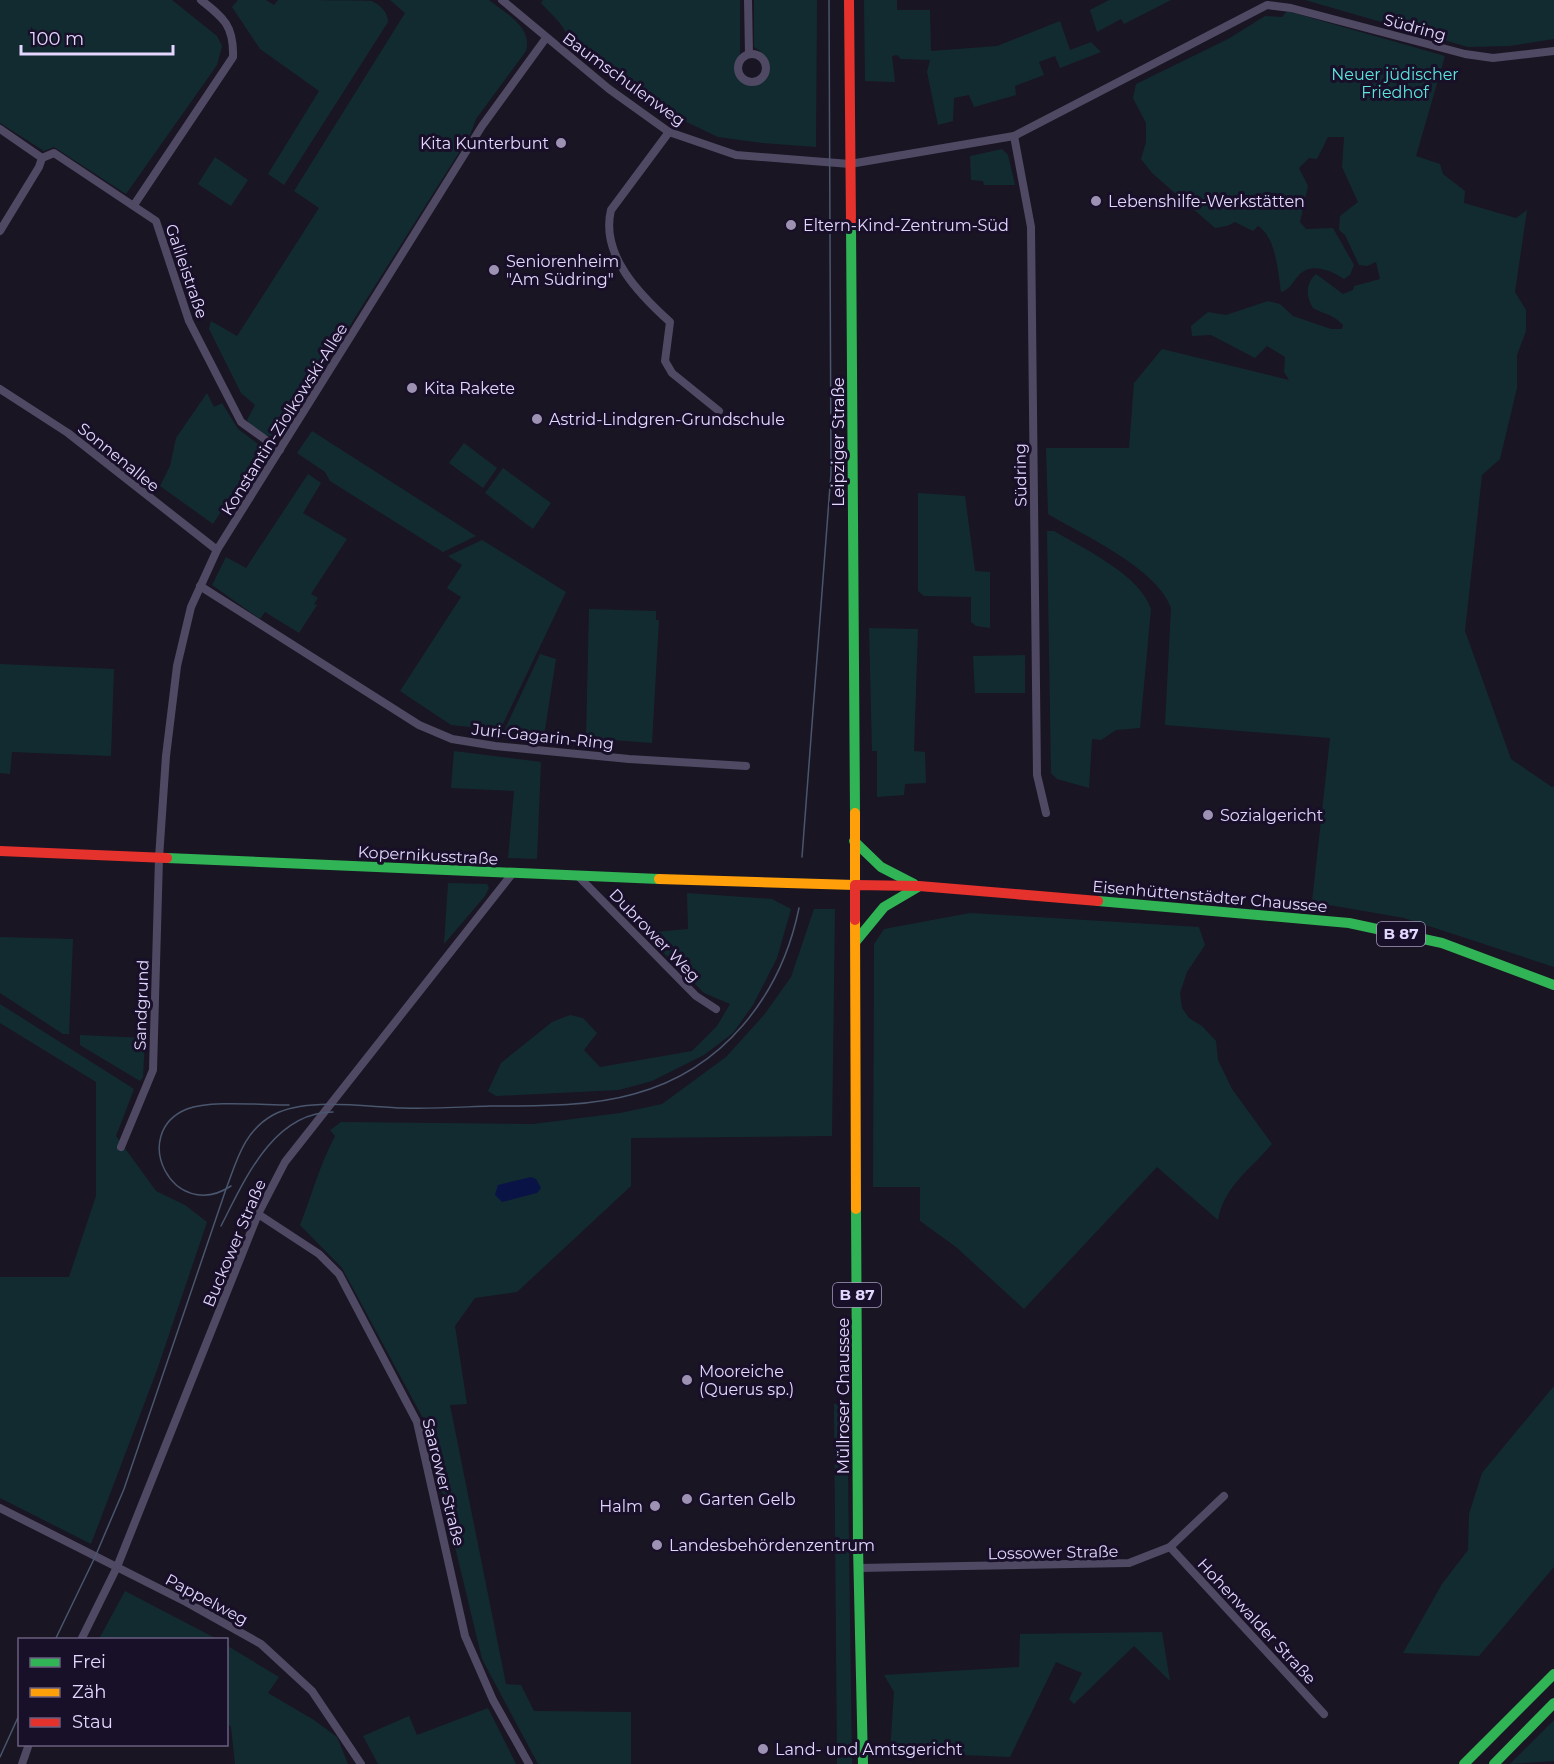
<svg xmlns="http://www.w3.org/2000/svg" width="1554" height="1764" font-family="Montserrat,sans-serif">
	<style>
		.green { fill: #122b31 }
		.water { fill: #0a1346 }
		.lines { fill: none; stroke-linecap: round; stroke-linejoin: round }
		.street { stroke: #504964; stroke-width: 8 }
		.fast { stroke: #30b455; stroke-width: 10 }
		.slow { stroke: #ff9f0a; stroke-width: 10 }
		.jam { stroke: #e5322d; stroke-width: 10 }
		.tram { stroke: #49566e; stroke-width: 1.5 }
		.poi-dot { fill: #9d92b2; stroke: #180f29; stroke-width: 2 }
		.labels { text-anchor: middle; stroke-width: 6; stroke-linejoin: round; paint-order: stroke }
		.shield { fill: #180f29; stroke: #a69abf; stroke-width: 1.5 }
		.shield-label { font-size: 15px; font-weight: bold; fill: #e3d6ff }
		.street-label { font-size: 16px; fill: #e3d6ff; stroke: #180f29 }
		.park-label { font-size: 16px; fill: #5be6de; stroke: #180f29 }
		.poi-label { font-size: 16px; fill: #e3d6ff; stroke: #180f29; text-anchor: start }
	</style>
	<rect width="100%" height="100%" fill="#1a1523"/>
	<g class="green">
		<path d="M0,0h172l45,36 5,10 -5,19 -91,129 -72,-47 -10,4 -44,-28z"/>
		<path d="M238,0h28l8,5 4,-5c17,0 82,0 94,1 8,4 16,11 16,21l-104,163 -16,-11 51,-83 -59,-42 -28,-42z"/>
		<path d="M390,0h99c16,13 44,27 37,51l-50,68 -6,16 -189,300c-13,4 -28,-3 -34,-15l8,-15 -14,-12 -32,-64 2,-8 26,15 82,-128 -25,-17 111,-178z"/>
		<path d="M543,0h197v53l-4,11v11l9,8 8,3c18,-11 21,-28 1,-39v-47h63l-1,147 -54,-4 -44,-6 -40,-19 -48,-26 -53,-44 -18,-26 -18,-19z"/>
		<path d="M864,0h33v10h33l1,41 66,-5 63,-25 10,29 21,-8 10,10 -41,16 -5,-12 -16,6 5,13 -29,11 1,9 -42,12 -5,-12 -15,3 -1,23 -15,4 -11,-53 3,-12 -29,-1 -4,-4 -5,1 3,26 -30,-1z"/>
		<path d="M1109,0h62l-47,24 -3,-5 -24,13 -7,-22z"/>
		<path d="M1305,0h249v39l-44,7 -42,1z"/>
		<path d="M1287,11l158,45 -29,100 24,8 3,10 22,17 -1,12 52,15 11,-8 -12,82 11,18v21l-9,24v33l-17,71 -18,16 -17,156 46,128 41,28 2,-1v181l-150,-49 -92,-16 18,-164 -165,-13 6,-117c-14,-40 -88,-73 -123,-94l-2,-66h83l5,-65 28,-34 127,31 -5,-8 1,-15 -18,-11 -12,12 -44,-23 -19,1 -1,-10 17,-14 18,3 42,-14 12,3 13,12 38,13h11l1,-4c-12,-12 -17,-10 -30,-17 -7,-11 -8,-24 3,-34l27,20 10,-4 1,-4 26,-7 -4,-17 -9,4 -8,-1 -14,-30 -6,-5 1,-14 18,-14 -16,-35 2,-30h-16l-11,22 -8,-1 -10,10 9,18 -8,36 6,7 27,-1 21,37 -4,10 -6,4c-13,-9 -33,-17 -45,-4 -7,7 -8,14 -18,17 -3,-20 -5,-55 -23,-66l-5,5 -18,-9 -8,4 -12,2 -63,-55 -11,-14 5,-17v-19l-13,-25 3,-14 92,-45 37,-23 17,1z"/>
		<path d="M1002,149l6,6 7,30h-31l-1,-4 -12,-1 -1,-24z"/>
		<path d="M215,157l33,23 -17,26 -33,-22z"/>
		<path d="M207,393l7,14 8,-4 16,26 24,18 -49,77 -53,-38 10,-20 6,-28z"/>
		<path d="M312,431l164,105 -33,16 -113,-71 -5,-9 -28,-19z"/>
		<path d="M464,443l33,25 -14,20 -34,-25z"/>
		<path d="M503,468l48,35 -18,26 -48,-36z"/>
		<path d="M308,474l13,9 -18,30 44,26 -36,55 7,4 -4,6 3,1 -18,28 -34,-21 -5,7 -48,-34 14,-28 20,11z"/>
		<path d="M918,493l47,3 10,75 15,1v56l-14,-2 -5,-4v-25l-47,-1 -6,-5z"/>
		<path d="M1047,531h7c30,18 85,43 97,78l-11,119 -24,2 -15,10 -9,-1 -3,49 -32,-9 -6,-6z"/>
		<path d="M482,540l84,52 -66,138 -49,-5 -51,-34 61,-94 -14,-9 15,-23 -14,-9z"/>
		<path d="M589,609l67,2v9h3l-7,123 -66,-5z"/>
		<path d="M869,628l49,1 -4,122 11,1 1,31 -21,1 -1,11 -27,2v-46h-5z"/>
		<path d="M540,654l16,5 -12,77 -40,-5z"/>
		<path d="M1025,655v38h-50l-2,-37z"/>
		<path d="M0,664l114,5 -3,87 -99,-4 -2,22 -10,-1z"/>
		<path d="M454,751l87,11 -4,97 -29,-1 6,-67 -63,-3z"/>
		<path d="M448,883l39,1 2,4 -4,8 -41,48z"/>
		<path d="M687,893l85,6 19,10 -14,49 -24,47 -20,28 -29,22 -52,26 -33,9 -123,6 -8,-5 13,-28 51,-41 18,-7 13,3 14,15 -13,17 16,17 92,-16 25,-25 13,-22 -26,-11 -60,-60 44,-4z"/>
		<path d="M814,909h21l-3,227 -201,2v48l-114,106 -42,6 -20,28 12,78 -17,1 56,279 15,1 13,26 97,1v52h-93l-56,-105 -57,-237 -83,-154 -42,-43c12,-30 20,-61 35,-89l-5,-6 11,-8 192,2 87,-11 42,-9 64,-47 38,-42 27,-38z"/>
		<path d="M970,913l229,14 6,18 -18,27 -7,21 2,15 7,10 13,8 14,15 2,19 14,29 40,55c-21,25 -48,42 -54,76l-61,-53 -133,142 -68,-62 -36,-26v-34h-47l1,-243 10,-15z"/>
		<path d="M0,937l73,2 -4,95h-6l-63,-41z"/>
		<path d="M0,1004l134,85 -18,47 40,55 29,14 22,17 -50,148 -66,174 -91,-46v-221h69l27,-81v-114l-96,-59z"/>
		<path d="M80,1035l65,3 -2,39 -3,4 -60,-36z"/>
		<path d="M1554,1386v181l-75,89 -76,-3 39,-69 26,-34 1,-36 13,-41z"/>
		<path d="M834,1404l13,1 5,359h-15z"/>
		<path d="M125,1591l92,48h-118z"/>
		<path d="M1162,1632l8,49 -36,-35 -60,58 -5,-5 13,-26 -26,-11 -46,95 -120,-5 4,-60 -10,-17 135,-8 1,-33z"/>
		<path d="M226,1645l53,32 -11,16 46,27 23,17 11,27h-113l-4,-37 -4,-4z"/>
		<path d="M488,1708l28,56h-138l-15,-28 46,-20 8,19z"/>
		<path d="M1554,1720v41l-44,3z"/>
	</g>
	<path class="water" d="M531,1177l5,2 5,9 -4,5 -35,9 -7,-7 3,-10z"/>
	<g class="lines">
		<g class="street">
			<path d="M502,0l107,89 60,43 67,23 114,9 164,-28 253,-131 24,3 174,46 28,4 61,-7"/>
			<path d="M748,0l1,54"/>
			<circle cx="752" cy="68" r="14"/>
			<path d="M0,129l42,29"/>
			<path d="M669,132l-58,78c-11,45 29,85 59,112l-5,39 7,12 47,38"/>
			<path d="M1014,136l17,91 6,548 9,38"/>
			<path d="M42,158l12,-5 102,68 33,100 52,101 39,28"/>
			<path d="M134,205l99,-148c1,-31 -9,-39 -32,-57"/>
			<path d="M0,231l39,-64 3,-9"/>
			<path d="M0,389l68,44 149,117"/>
			<path d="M200,586l219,139 33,14 43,7 134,13 117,7"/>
			<path d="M578,876l118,120 20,13"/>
			<path d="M121,1147l32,-77 6,-212 7,-102 11,-90 14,-59 26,-57 265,-424 64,-88"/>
			<path d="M258,1214l61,40 20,20 78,148 48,214 28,64 36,64"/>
			<path d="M0,1508l186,94 75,42 51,47 49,73"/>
			<path d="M1170,1547l154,167"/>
			<path d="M859,1568l270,-5 41,-16 54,-51"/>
			<path d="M81,1640l36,-73 141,-353 27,-52 227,-288"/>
			<path d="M22,1764l7,-20"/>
		</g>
		<g class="fast">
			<path d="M851,223l4,590"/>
			<path d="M854,841l27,26 33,17"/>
			<path d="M167,858l492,21"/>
			<path d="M1098,901l251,22 93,20 112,42"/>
			<path d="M856,941l28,-34 34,-20"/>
			<path d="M856,1209l2,338 5,217"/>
			<path d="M1464,1764l90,-90"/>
			<path d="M1494,1764l60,-61"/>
		</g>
		<g class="slow">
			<path d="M659,879l196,6v-72"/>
			<path d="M855,920l1,289"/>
		</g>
		<g class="jam">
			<path d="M849,0l2,223"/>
			<path d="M0,851l167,7"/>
			<path d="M855,920v-35l64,1 179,15"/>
		</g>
		<g class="tram">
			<path d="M802,857l29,-384 -2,-473"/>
			<path d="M231,1186c-58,38 -103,-53 -44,-77 22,-9 76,-4 102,-4"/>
			<path d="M221,1226c23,-45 52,-114 112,-114"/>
			<path d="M55,1640l40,-83 29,-68 102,-300c11,-29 18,-58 47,-74 33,-18 93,-8 130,-7 29,1 58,-1 87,-2 47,0 98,1 144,-12 89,-24 147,-98 165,-186"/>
			<path d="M0,1757l20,-44"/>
		</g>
	</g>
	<g class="poi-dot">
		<circle cx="561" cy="143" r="6"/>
		<circle cx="1096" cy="201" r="6"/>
		<circle cx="791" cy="225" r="6"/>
		<circle cx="494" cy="270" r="6"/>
		<circle cx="412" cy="388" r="6"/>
		<circle cx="537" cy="419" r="6"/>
		<circle cx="1208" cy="815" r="6"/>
		<circle cx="687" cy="1380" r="6"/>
		<circle cx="687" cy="1499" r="6"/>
		<circle cx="655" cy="1506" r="6"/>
		<circle cx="657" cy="1545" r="6"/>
		<circle cx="763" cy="1749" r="6"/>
	</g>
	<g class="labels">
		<g class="shield">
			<rect x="1377" y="922" width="48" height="24" rx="4.5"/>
			<rect x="833" y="1283" width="48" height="24" rx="4.5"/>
		</g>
		<g class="shield-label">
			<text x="1401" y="939">B 87</text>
			<text x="857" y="1300">B 87</text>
		</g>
		<g class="street-label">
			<text transform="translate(1415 27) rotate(15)" y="6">Südring</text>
			<text transform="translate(624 79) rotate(36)" y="6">Baumschulenweg</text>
			<text transform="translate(187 271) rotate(71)" y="6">Galileistraße</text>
			<text transform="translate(284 419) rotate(-58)" y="6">Konstantin-Ziolkowski-Allee</text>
			<text transform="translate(838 442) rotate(-90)" y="6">Leipziger Straße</text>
			<text transform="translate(119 457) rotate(39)" y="6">Sonnenallee</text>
			<text transform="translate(1020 475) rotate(-91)" y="6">Südring</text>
			<text transform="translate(543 736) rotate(6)" y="6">Juri-Gagarin-Ring</text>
			<text transform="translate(428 855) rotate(3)" y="6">Kopernikusstraße</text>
			<text transform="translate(1210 896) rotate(5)" y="6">Eisenhüttenstädter Chaussee</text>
			<text transform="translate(655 935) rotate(46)" y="6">Dubrower Weg</text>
			<text transform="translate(141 1005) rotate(-88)" y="6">Sandgrund</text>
			<text transform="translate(234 1243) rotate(-67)" y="6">Buckower Straße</text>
			<text transform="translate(843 1396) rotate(-90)" y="6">Müllroser Chaussee</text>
			<text transform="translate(444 1482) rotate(76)" y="6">Saarower Straße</text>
			<text transform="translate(1053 1552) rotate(-1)" y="6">Lossower Straße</text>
			<text transform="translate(207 1599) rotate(28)" y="6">Pappelweg</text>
			<text transform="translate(1257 1621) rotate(47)" y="6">Hohenwalder Straße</text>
		</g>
		<g class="park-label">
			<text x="1395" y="80">Neuer jüdischer<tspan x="1395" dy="18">Friedhof</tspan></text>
		</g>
		<g class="poi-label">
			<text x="549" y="149" text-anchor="end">Kita Kunterbunt</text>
			<text x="1108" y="207">Lebenshilfe-Werkstätten</text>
			<text x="803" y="231">Eltern-Kind-Zentrum-Süd</text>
			<text x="506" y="267">Seniorenheim<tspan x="506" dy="18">"Am Südring"</tspan></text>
			<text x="424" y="394">Kita Rakete</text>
			<text x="549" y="425">Astrid-Lindgren-Grundschule</text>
			<text x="1220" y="821">Sozialgericht</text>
			<text x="699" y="1377">Mooreiche<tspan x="699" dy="18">(Querus sp.)</tspan></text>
			<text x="699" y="1505">Garten Gelb</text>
			<text x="643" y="1512" text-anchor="end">Halm</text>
			<text x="669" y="1551">Landesbehördenzentrum</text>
			<text x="775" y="1755">Land- und Amtsgericht</text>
		</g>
	</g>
	<rect x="18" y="1638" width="210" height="108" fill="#180f29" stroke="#695f7f" stroke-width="1.5"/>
	<rect x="30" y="1658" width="30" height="9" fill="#30b455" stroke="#695f7f" stroke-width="1.5"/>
	<text x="72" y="1668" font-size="18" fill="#e3d6ff">Frei</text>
	<rect x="30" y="1688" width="30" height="9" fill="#ff9f0a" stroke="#695f7f" stroke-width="1.5"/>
	<text x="72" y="1698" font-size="18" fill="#e3d6ff">Zäh</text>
	<rect x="30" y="1718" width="30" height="9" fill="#e5322d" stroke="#695f7f" stroke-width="1.5"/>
	<text x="72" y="1728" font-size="18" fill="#e3d6ff">Stau</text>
	<path d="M21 45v9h152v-9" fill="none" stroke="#e3d6ff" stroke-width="3"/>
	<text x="30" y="45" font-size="18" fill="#e3d6ff" stroke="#180f29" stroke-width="4.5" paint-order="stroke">100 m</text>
</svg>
